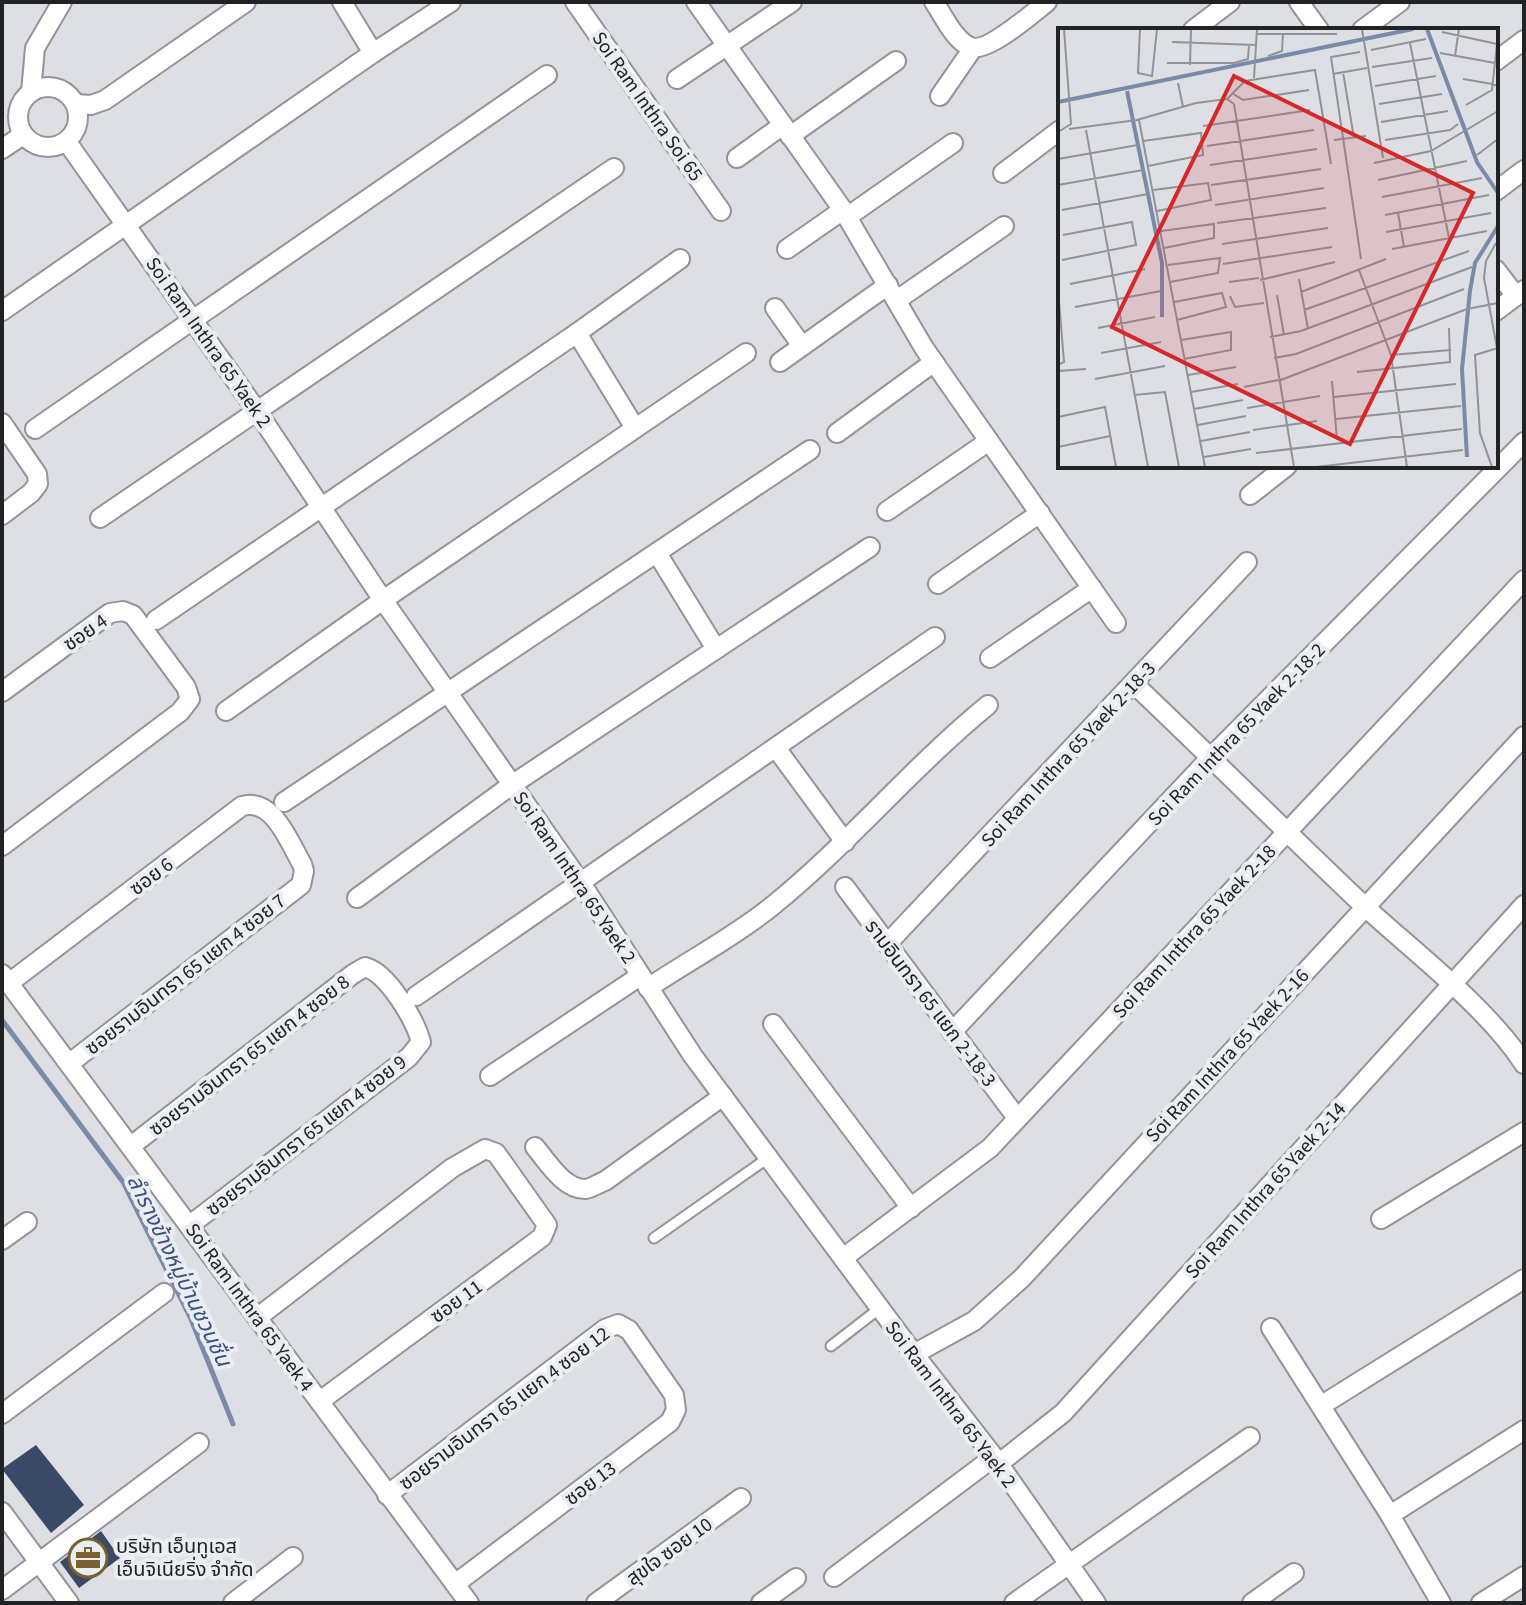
<svg xmlns="http://www.w3.org/2000/svg" width="1526" height="1605" font-family="'Source Sans 3','Noto Sans Thai',sans-serif">
	<style>
		.lines { fill: none; stroke-linecap: round; stroke-linejoin: round }
		.stream { stroke: #7a8baa; stroke-width: 5 }
		.building { fill: #3a4965 }
		.service-casing { stroke: #929499; stroke-width: 13 }
		.minor-casing { stroke: #929499; stroke-width: 22 }
		.service { stroke: #fff; stroke-width: 9 }
		.minor { stroke: #fff; stroke-width: 18 }
		.labels { text-anchor: middle; stroke-width: 8; stroke-linejoin: round; paint-order: stroke }
		.street-label { font-size: 20px; fill: #212224; stroke: #eaedf2 }
		.poi-label { font-size: 20px; fill: #212224; stroke: #eaedf2; text-anchor: start }
		.water-label { font-size: 22px; font-style: italic; fill: #3a527f; stroke: #eaedf2 }
		.inset-river { fill: none; stroke: #7a8baa; stroke-width: 4 }
		.inset-road { fill: none; stroke: #929398; stroke-width: 2 }
		.view { fill: #d62828; fill-opacity: 0.15; stroke: #d62828; stroke-width: 4 }
		.inset-edge { fill: none; stroke: #212224; stroke-width: 4 }
	</style>
	<rect width="100%" height="100%" fill="#dddfe5"/>
	<g class="lines">
		<path class="stream" d="M2,1020l121,162 68,137 42,105"/>
	</g>
	<g class="building">
		<path d="M36,1445l48,60 -33,28 -49,-64z"/>
		<path d="M101,1531l19,27 -41,30 -19,-26z"/>
	</g>
	<g class="lines">
		<g class="service-casing">
			<g id="service">
				<path d="M654,1238l114,-80"/>
				<path d="M831,1346l49,-38"/>
			</g>
		</g>
		<g class="minor-casing">
			<g id="minor">
				<path d="M342,2l31,51"/>
				<path d="M575,2l146,209"/>
				<path d="M696,2l147,208 81,138 192,275"/>
				<path d="M934,2c9,13 21,40 37,45 16,6 62,-34 76,-45"/>
				<path d="M1299,2l20,28"/>
				<path d="M1193,30l37,-28"/>
				<path d="M1362,30l38,-28"/>
				<path d="M1496,61l28,-21"/>
				<path d="M677,79l115,-77"/>
				<circle cx="48" cy="117" r="30"/>
				<path d="M31,92l4,-44 27,-46"/>
				<path d="M940,96l33,-48"/>
				<path d="M76,104l15,1 14,-5 141,-98"/>
				<path d="M790,136l106,-75"/>
				<path d="M67,142l190,269 126,189 198,283 112,173 221,298 80,103 102,146"/>
				<path d="M2,149l21,-14"/>
				<path d="M737,158l46,-33"/>
				<path d="M1003,173l57,-43"/>
				<path d="M1496,191l28,-21"/>
				<path d="M847,217l106,-74"/>
				<path d="M787,249l56,-39"/>
				<path d="M1496,270l20,26"/>
				<path d="M897,300l107,-74"/>
				<path d="M775,308l27,38"/>
				<path d="M2,311l371,-258 78,-51"/>
				<path d="M1496,311l28,-21"/>
				<path d="M577,333l58,95"/>
				<path d="M780,362l108,-77"/>
				<path d="M2,423l35,51 1,10 -7,9 -29,22"/>
				<path d="M35,429l512,-354"/>
				<path d="M837,433l97,-71"/>
				<path d="M1250,495l37,-29"/>
				<path d="M887,511l102,-70"/>
				<path d="M100,518l514,-350"/>
				<path d="M657,553l59,96"/>
				<path d="M938,584l102,-71"/>
				<path d="M156,620l421,-287 103,-74"/>
				<path d="M990,658l102,-70"/>
				<path d="M1134,684c77,73 152,148 229,221 51,47 124,102 161,159"/>
				<path d="M2,692l108,-79 13,-2 10,4 53,72 4,12 -10,13 -178,134"/>
				<path d="M226,711l157,-111 363,-247"/>
				<path d="M776,748l69,94"/>
				<path d="M284,802l526,-352"/>
				<path d="M845,887l172,231"/>
				<path d="M357,898l156,-114 357,-237"/>
				<path d="M887,944l360,-382"/>
				<path d="M2,974l467,629"/>
				<path d="M9,983l233,-177c31,-9 47,36 60,58l2,7 -3,14 -231,178"/>
				<path d="M648,988c40,-27 86,-51 123,-81 77,-62 140,-139 217,-202"/>
				<path d="M416,996l519,-359"/>
				<path d="M773,1024l138,184"/>
				<path d="M952,1032l259,-275 313,-315"/>
				<path d="M490,1076l150,-100"/>
				<path d="M131,1146l222,-172 12,-7c23,6 50,53 56,75l-12,15 -219,168"/>
				<path d="M535,1147c12,14 29,43 51,42 6,-1 13,-6 19,-8l118,-85"/>
				<path d="M1381,1219l143,-87"/>
				<path d="M2,1240l25,-18"/>
				<path d="M843,1258l147,-110 534,-568"/>
				<path d="M258,1317l194,-149 33,-19 11,4 51,72 -5,12 -8,6 -214,158"/>
				<path d="M1271,1328l119,187 51,88"/>
				<path d="M914,1354l60,-33 48,-43 502,-542"/>
				<path d="M1322,1405l202,-126"/>
				<path d="M2,1414l162,-121"/>
				<path d="M997,1465l66,-52 461,-508"/>
				<path d="M387,1495l218,-166 13,-5 11,6 45,65 2,15 -6,12 -215,162"/>
				<path d="M2,1512l67,91"/>
				<path d="M1390,1515l134,-85"/>
				<path d="M834,1577l160,-120"/>
				<path d="M2,1590l197,-147"/>
				<path d="M233,1603l60,-46"/>
				<path d="M596,1603l145,-105"/>
				<path d="M761,1603l35,-25"/>
				<path d="M1014,1603l236,-166"/>
				<path d="M1252,1603l42,-30"/>
				<path d="M1481,1603l43,-27"/>
			</g>
		</g>
		<use href="#service" class="service"/>
		<use href="#minor" class="minor"/>
	</g>
	<defs>
		<g id="office-ring" transform="scale(2)"><circle r="9.5" fill="#eaedf2" stroke="#786031" stroke-width="1.5"/><path d="M-6-3h4V-5.5h4V-3h4V5H-6ZM-1-4.5V-3h2v-1.5ZM-6 0V1H6V0Z" fill="#786031"/></g>
	</defs>
	<g fill-rule="evenodd">
		<use href="#office-ring" x="88" y="1558"/>
	</g>
	<g class="labels">
		<g class="street-label">
			<text transform="translate(648 106) rotate(55)" y="7">Soi Ram Inthra Soi 65</text>
			<text transform="translate(209 342) rotate(55)" y="7">Soi Ram Inthra 65 Yaek 2</text>
			<text transform="translate(85 632) rotate(-35)" y="7">ซอย 4</text>
			<text transform="translate(1236 734) rotate(-46)" y="7">Soi Ram Inthra 65 Yaek 2-18-2</text>
			<text transform="translate(1068 754) rotate(-47)" y="7">Soi Ram Inthra 65 Yaek 2-18-3</text>
			<text transform="translate(151 876) rotate(-37)" y="7">ซอย 6</text>
			<text transform="translate(575 877) rotate(56)" y="7">Soi Ram Inthra 65 Yaek 2</text>
			<text transform="translate(1194 931) rotate(-47)" y="7">Soi Ram Inthra 65 Yaek 2-18</text>
			<text transform="translate(185 974) rotate(-38)" y="7">ซอยรามอินทรา 65 แยก 4 ซอย 7</text>
			<text transform="translate(931 1003) rotate(53)" y="7">รามอินทรา 65 แยก 2-18-3</text>
			<text transform="translate(249 1055) rotate(-38)" y="7">ซอยรามอินทรา 65 แยก 4 ซอย 8</text>
			<text transform="translate(1227 1055) rotate(-47)" y="7">Soi Ram Inthra 65 Yaek 2-16</text>
			<text transform="translate(306 1135) rotate(-38)" y="7">ซอยรามอินทรา 65 แยก 4 ซอย 9</text>
			<text transform="translate(1265 1190) rotate(-48)" y="7">Soi Ram Inthra 65 Yaek 2-14</text>
			<text transform="translate(456 1301) rotate(-36)" y="7">ซอย 11</text>
			<text transform="translate(250 1307) rotate(54)" y="7">Soi Ram Inthra 65 Yaek 4</text>
			<text transform="translate(951 1404) rotate(53)" y="7">Soi Ram Inthra 65 Yaek 2</text>
			<text transform="translate(504 1408) rotate(-37)" y="7">ซอยรามอินทรา 65 แยก 4 ซอย 12</text>
			<text transform="translate(590 1483) rotate(-37)" y="7">ซอย 13</text>
			<text transform="translate(669 1551) rotate(-36)" y="7">สุขใจ ซอย 10</text>
		</g>
		<g class="poi-label">
			<text x="116" y="1553">บริษัท เอ็นทูเอส<tspan x="116" dy="23">เอ็นจิเนียริ่ง จำกัด</tspan></text>
		</g>
		<g class="water-label">
			<text transform="translate(180 1270) rotate(64)" y="8">ลำรางข้างหมู่บ้านชวนชื่น</text>
		</g>
	</g>
	<g transform="translate(1058 28)">
		<rect width="440" height="440" fill="#dddfe5"/>
		<path class="inset-river" d="M369,1l50,133 21,31M69,63l35,172v54M0,74l355,-73M409,429l-5,-88 8,-78 5,-28 23,-37"/>
		<path class="inset-road" d="M82,1l-2,44 14,3 5,-47M304,1l21,129M384,4l55,12M198,6h81M114,14l84,3M352,15l39,195M313,22l55,-11M302,24l-29,5 30,202M382,25l55,10M210,28l14,-5 1,-17M397,28l4,-27M109,35h67l14,-4 1,-14M132,37l1,-36M314,39l60,-9M285,44l11,66M275,46l34,-6M196,50l3,-49M405,51l35,6M120,55l5,24M317,58l61,-10M174,65l11,7 66,-10M169,71l18,-18 70,-11 16,94M176,76l60,363M321,76l63,-10M408,77l26,-15 6,-56M81,92l66,347M323,94l67,-11M145,98l107,-16M11,101l68,-9 59,-17 31,-4 7,5M28,102l62,337M0,104l13,-8 -7,-95M276,112l32,-4M327,112l65,-10 8,-6M85,113l58,-8 2,22 -55,11M149,118l107,-16M419,127l21,-16M0,131l80,-14M316,135l57,-12 67,-40M152,137l107,-16M320,152l89,-19M0,157l85,-15M153,157l110,-16M95,162l55,-7 3,17 -54,11M324,169l100,-19M157,177l109,-17M4,182l86,-16M340,185l6,34M327,187l104,-20M159,195l109,-15M103,203l53,-7v14l-50,10M328,204l105,-19M438,215l-10,18 -2,17 13,70M164,216l106,-16M334,221l95,-18M4,232l74,-15 -4,-23 -69,13M165,236l109,-17M110,237l52,-7 -2,15 -48,9M301,242l32,85 16,112M241,251l9,50M202,252l75,-18M171,254l30,-4M12,256l75,-15M0,261l6,73 -6,3M243,264l85,-33M219,267l7,40M172,268l5,11 29,-4M116,274l48,-9 4,14 -49,13M17,279l86,-16M246,282l165,-59M40,300l57,-11M212,309l31,-6 171,-64M123,312l50,-8v18l-47,9M43,325l60,-11M333,327l60,-5M216,330l22,-4 168,-65M0,343l28,-2M299,344l93,-10 -1,-34M130,347l48,-8M37,351l70,-13M220,353l189,-72 31,-6M274,353l5,59M186,359l34,-7M133,364l47,-8M76,367l31,-3 14,75M276,369l122,-13M189,380l73,-12M136,381l49,-9M0,389l47,-10 11,60M278,391l125,-13M140,397l48,-9M195,402l64,-9M143,413l49,-9M0,419l52,-11M198,425l206,-24M146,429l47,-8M258,439l147,-17M434,439l-12,-34 -5,-78 23,-7"/>
		<path class="view" d="M176,48l239,117 -123,251 -238,-117z"/>
		<rect width="440" height="440" class="inset-edge"/>
	</g>
	<rect width="1526" height="1605" fill="none" stroke="#212224" stroke-width="8"/>
</svg>
